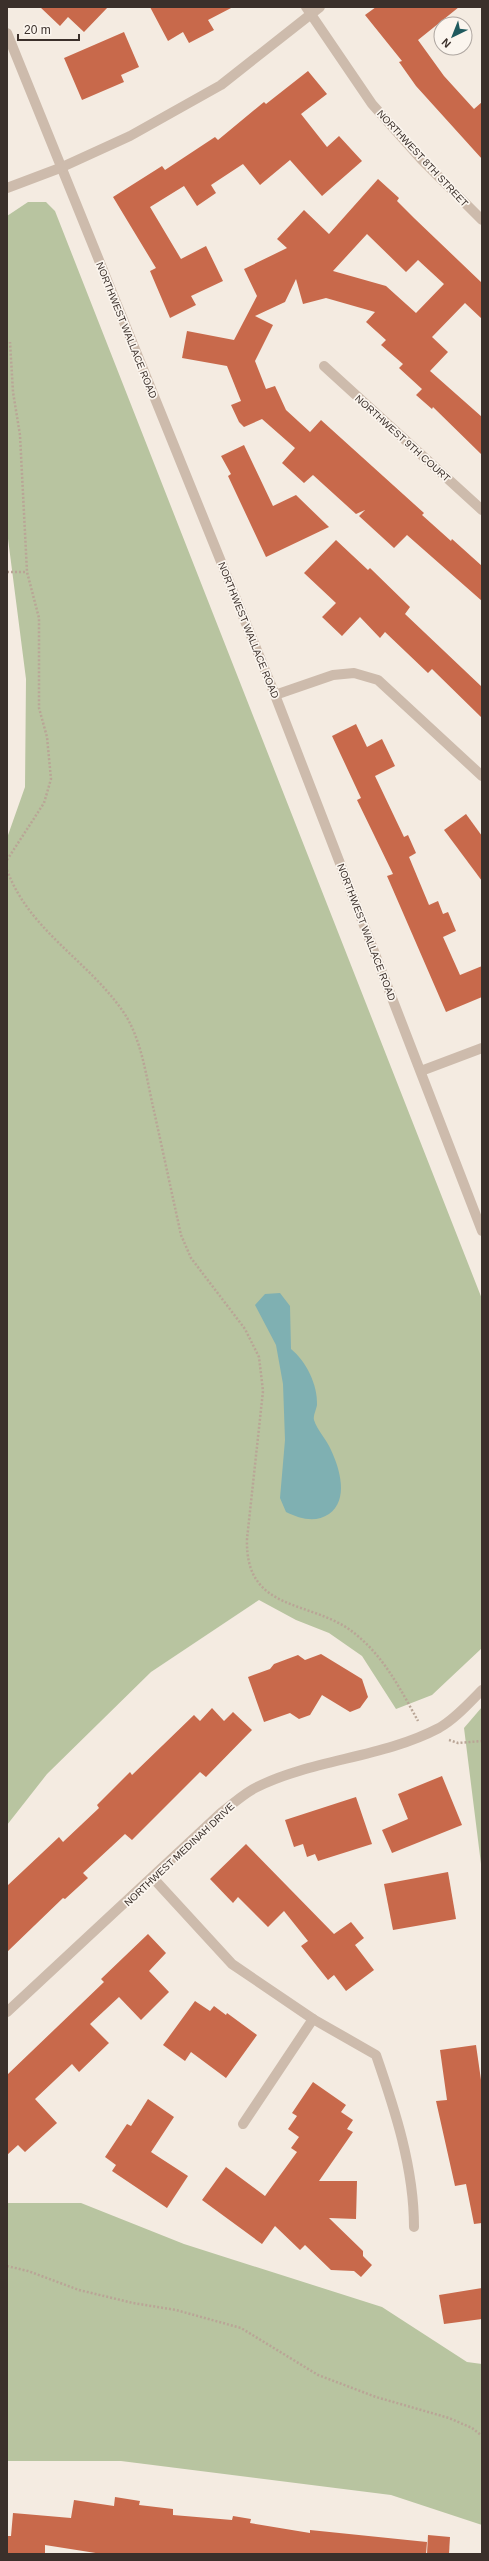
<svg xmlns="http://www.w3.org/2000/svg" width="489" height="2561" font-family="Arial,sans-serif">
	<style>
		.green { fill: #b8c4a0 }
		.water { fill: #7fb0b2 }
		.building { fill: #c8694b; fill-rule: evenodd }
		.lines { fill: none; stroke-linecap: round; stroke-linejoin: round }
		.path { stroke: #b9a596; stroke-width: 2.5; stroke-dasharray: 2 2; stroke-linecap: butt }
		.minor { stroke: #cdbbac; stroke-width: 10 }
		.labels { text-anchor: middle; stroke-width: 3.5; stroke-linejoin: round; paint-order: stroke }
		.street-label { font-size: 10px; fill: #3b302b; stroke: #fbf5ee }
	</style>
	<rect width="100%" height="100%" fill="#f4ebe1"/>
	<g class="green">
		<path d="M28,202h18l9,9 427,1088v349l-50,47 -36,14 -34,-53 -33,-23 -33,-13 -37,-20 -108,72 -104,102 -40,51v-987l18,-51 1,-108 -19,-148v-315z"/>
		<path d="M482,1707v165l-18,-144z"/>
		<path d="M7,2203h74l103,41 198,63 85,55 15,2v161l-91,-30 -270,-34h-114z"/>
	</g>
	<path class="water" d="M280,1293l10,13 1,43c15,12 27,36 26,56 -1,5 -4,11 -3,15 3,10 13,20 17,30 9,19 18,50 -2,64 -13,9 -29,5 -43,-2l-6,-14 5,-58 -2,-56 -7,-39 -21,-40 10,-11z"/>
	<g class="building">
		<path d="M40,7h68l-24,25 -16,-15 -8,9z"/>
		<path d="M150,7h83l-25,13 6,10 -25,13 -6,-11 -15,9z"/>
		<path d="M376,7h83l-41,33 26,36 30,33 8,-7v57l-66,-73 -17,-24 3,-1 -37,-46z"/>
		<path d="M124,32l15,35 -18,8 3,7 -42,18 -18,-42z"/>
		<path d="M308,71l19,23 -26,20 26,33 12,-11 23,25 -40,35 -32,-36 -30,25 -17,-21 -32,21 5,8 -19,13 -13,-20 -34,21 31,52 25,-13 17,35 -32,15 5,9 -26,13 -20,-47 6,-3 -43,-71 49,-31 3,4 50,-33 3,3 46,-38 2,2z"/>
		<path d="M378,179l21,19 -2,3 17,17 68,65v36l-17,-16 -33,34 16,15 -18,19 52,46v38l-49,-48 -1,2 -16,-14 6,-6 -23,-21 4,-4 -22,-19 5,-5 -20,-18 9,-10 -49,-14 -23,6 -7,-25 -11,23 -30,14 18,9 -18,36 11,28 9,-3 11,24 24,22 11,-12 93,84 10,9 -2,2 29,26 1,-2 30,27v35l-75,-66 -13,13 -35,-32 6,-6 -9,4 -43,-39 -9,8 -22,-20 13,-15 -33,-29 -18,8 -5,-5 -8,-17 10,-4 -14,-35 -45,-8 5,-27 47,9 23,-44 -13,-27 43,-21 -10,-9 27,-29 25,24zM367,234l39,38 12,-12 26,24 -28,29 -30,-27 -53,-15z"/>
		<path d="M244,445l29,61 23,-11 33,32 -63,30 -38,-81 3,-2 -10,-18z"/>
		<path d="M336,540l32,30 2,-2 40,39 -5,7 77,73v31l-50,-49 -4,4 -43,-41 -5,6 -20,-21 -18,19 -20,-19 14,-14 -32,-30z"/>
		<path d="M356,724l11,23 15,-8 13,27 -20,10 29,61 4,-2 8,18 -7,4 20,48 9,-4 5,13 5,-2 8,19 -13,6 17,38 22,-9v31l-36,15 -59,-136 6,-2 -36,-74 4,-2 -29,-62z"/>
		<path d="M466,814l16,22v45l-38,-51z"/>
		<path d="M321,1654l41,25 6,18 -8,11 -10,4 -28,-17 -12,20 -11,4 -9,-6 -26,9 -16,-45 22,-8 4,-5 24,-9 7,5z"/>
		<path d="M212,1708l12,13 9,-9 19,18 -46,47 -6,-5 -68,68 -7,-6 -42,39 5,5 -23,21 -2,-1 -56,54v-66l52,-49 4,5 36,-34 -2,-3 33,-33 2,3 62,-60 6,6z"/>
		<path d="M442,1776l20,49 -70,28 -10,-23 26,-11 -10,-25z"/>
		<path d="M356,1797l16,47 -54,17 -3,-7 -8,3 -4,-13 -9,3 -9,-27z"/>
		<path d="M246,1844l88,90 17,-12 13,16 -9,7 19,25 -28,21 -12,-16 -6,5 -27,-34 7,-5 -24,-30 -16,16 -30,-30 -5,6 -23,-24z"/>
		<path d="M448,1872l8,47 -63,11 -9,-46z"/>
		<path d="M148,1934l18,19 -17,18 20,21 -28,28 -22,-23 -29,27 19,19 -30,29 -7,-8 -37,35 22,24 -32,29 -7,-7 -11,10v-80l97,-93 -3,-3z"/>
		<path d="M195,2001l15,10 4,-5 12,9 1,-2 30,22 -31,43 -35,-26 -6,9 -22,-16z"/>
		<path d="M476,2045l6,42v136l-8,1 -8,-40 -11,2 -19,-85 11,-1 -7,-50z"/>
		<path d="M313,2082l33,23 -5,7 12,8 -6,9 6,3 -34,49h38l-1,38 -27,-1 34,33v5l9,9 -11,12 -7,-6 -23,-1 -26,-25 -5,5 -25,-24 -13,18 -60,-44 24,-33 39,29 32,-44 -6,-4 8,-11 -11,-8 9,-13 -5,-3z"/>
		<path d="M148,2099l26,18 -23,35 37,24 -21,32 -55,-37 4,-6 -11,-8 22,-33 4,2z"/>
		<path d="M482,2288v31l-38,5 -5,-29z"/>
		<path d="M115,2497l25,4 -1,4 34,4v6l59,5 1,-4 18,3 -1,4 60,10v-3l117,12 -1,12h-324l-57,-9v9h-38v-18h4l2,-23 58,5 3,-18 40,6z"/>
		<path d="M428,2535l22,2 -1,17h-22z"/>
	</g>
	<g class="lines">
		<g class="path">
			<path d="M7,572h20"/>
			<path d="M7,860l37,-57 7,-24 -4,-42 -8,-29v-90l-12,-46 -7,-137 -7,-43 -3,-50"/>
			<path d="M7,870c22,60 80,90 115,140 20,28 24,67 32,101 9,41 18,83 27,124l10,23 54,71 14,28 4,34 -16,148c-2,75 65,60 107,94 29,22 47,57 64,88"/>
			<path d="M449,1740l9,3 24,-2"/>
			<path d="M7,2266l21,5 51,19 54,13 43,7 65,18 77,47 58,22 73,21 23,10 10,8"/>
		</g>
		<g class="minor">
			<path d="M306,7l66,97 49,55 61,61"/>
			<path d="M7,33l268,662 207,536"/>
			<path d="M7,188l53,-20 70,-32 91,-51 99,-78"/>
			<path d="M324,366l158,144"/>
			<path d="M275,695l58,-20 21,-2 24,7 104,96"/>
			<path d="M421,1071l61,-23"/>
			<path d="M153,1878l79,86 81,55 63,36c19,55 38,113 38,172"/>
			<path d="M7,2012l215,-200c11,-8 22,-19 35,-25 57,-28 125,-29 182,-59 16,-9 30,-25 43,-38"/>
			<path d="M243,2124l70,-105"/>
		</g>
	</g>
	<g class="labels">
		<g class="street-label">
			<text transform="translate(423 158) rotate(47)" y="4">NORTHWEST 8TH STREET</text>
			<text transform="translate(127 330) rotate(68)" y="4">NORTHWEST WALLACE ROAD</text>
			<text transform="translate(403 438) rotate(42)" y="4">NORTHWEST 9TH COURT</text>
			<text transform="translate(249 630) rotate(68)" y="4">NORTHWEST WALLACE ROAD</text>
			<text transform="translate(367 932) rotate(69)" y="4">NORTHWEST WALLACE ROAD</text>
			<text transform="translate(179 1854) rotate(-43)" y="4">NORTHWEST MEDINAH DRIVE</text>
		</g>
	</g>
	<rect width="489" height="2561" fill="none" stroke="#3b302b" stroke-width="16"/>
	<g transform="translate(453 36) rotate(223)"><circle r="19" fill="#fbf5ee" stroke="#aea6a0"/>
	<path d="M0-3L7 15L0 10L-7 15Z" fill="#1f5a5e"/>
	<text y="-6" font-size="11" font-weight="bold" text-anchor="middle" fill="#3b302b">N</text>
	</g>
	<path d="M18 34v6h61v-6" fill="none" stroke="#3b302b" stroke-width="2"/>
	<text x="24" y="34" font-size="12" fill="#3b302b" stroke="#fbf5ee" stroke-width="3" paint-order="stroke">20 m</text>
</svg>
